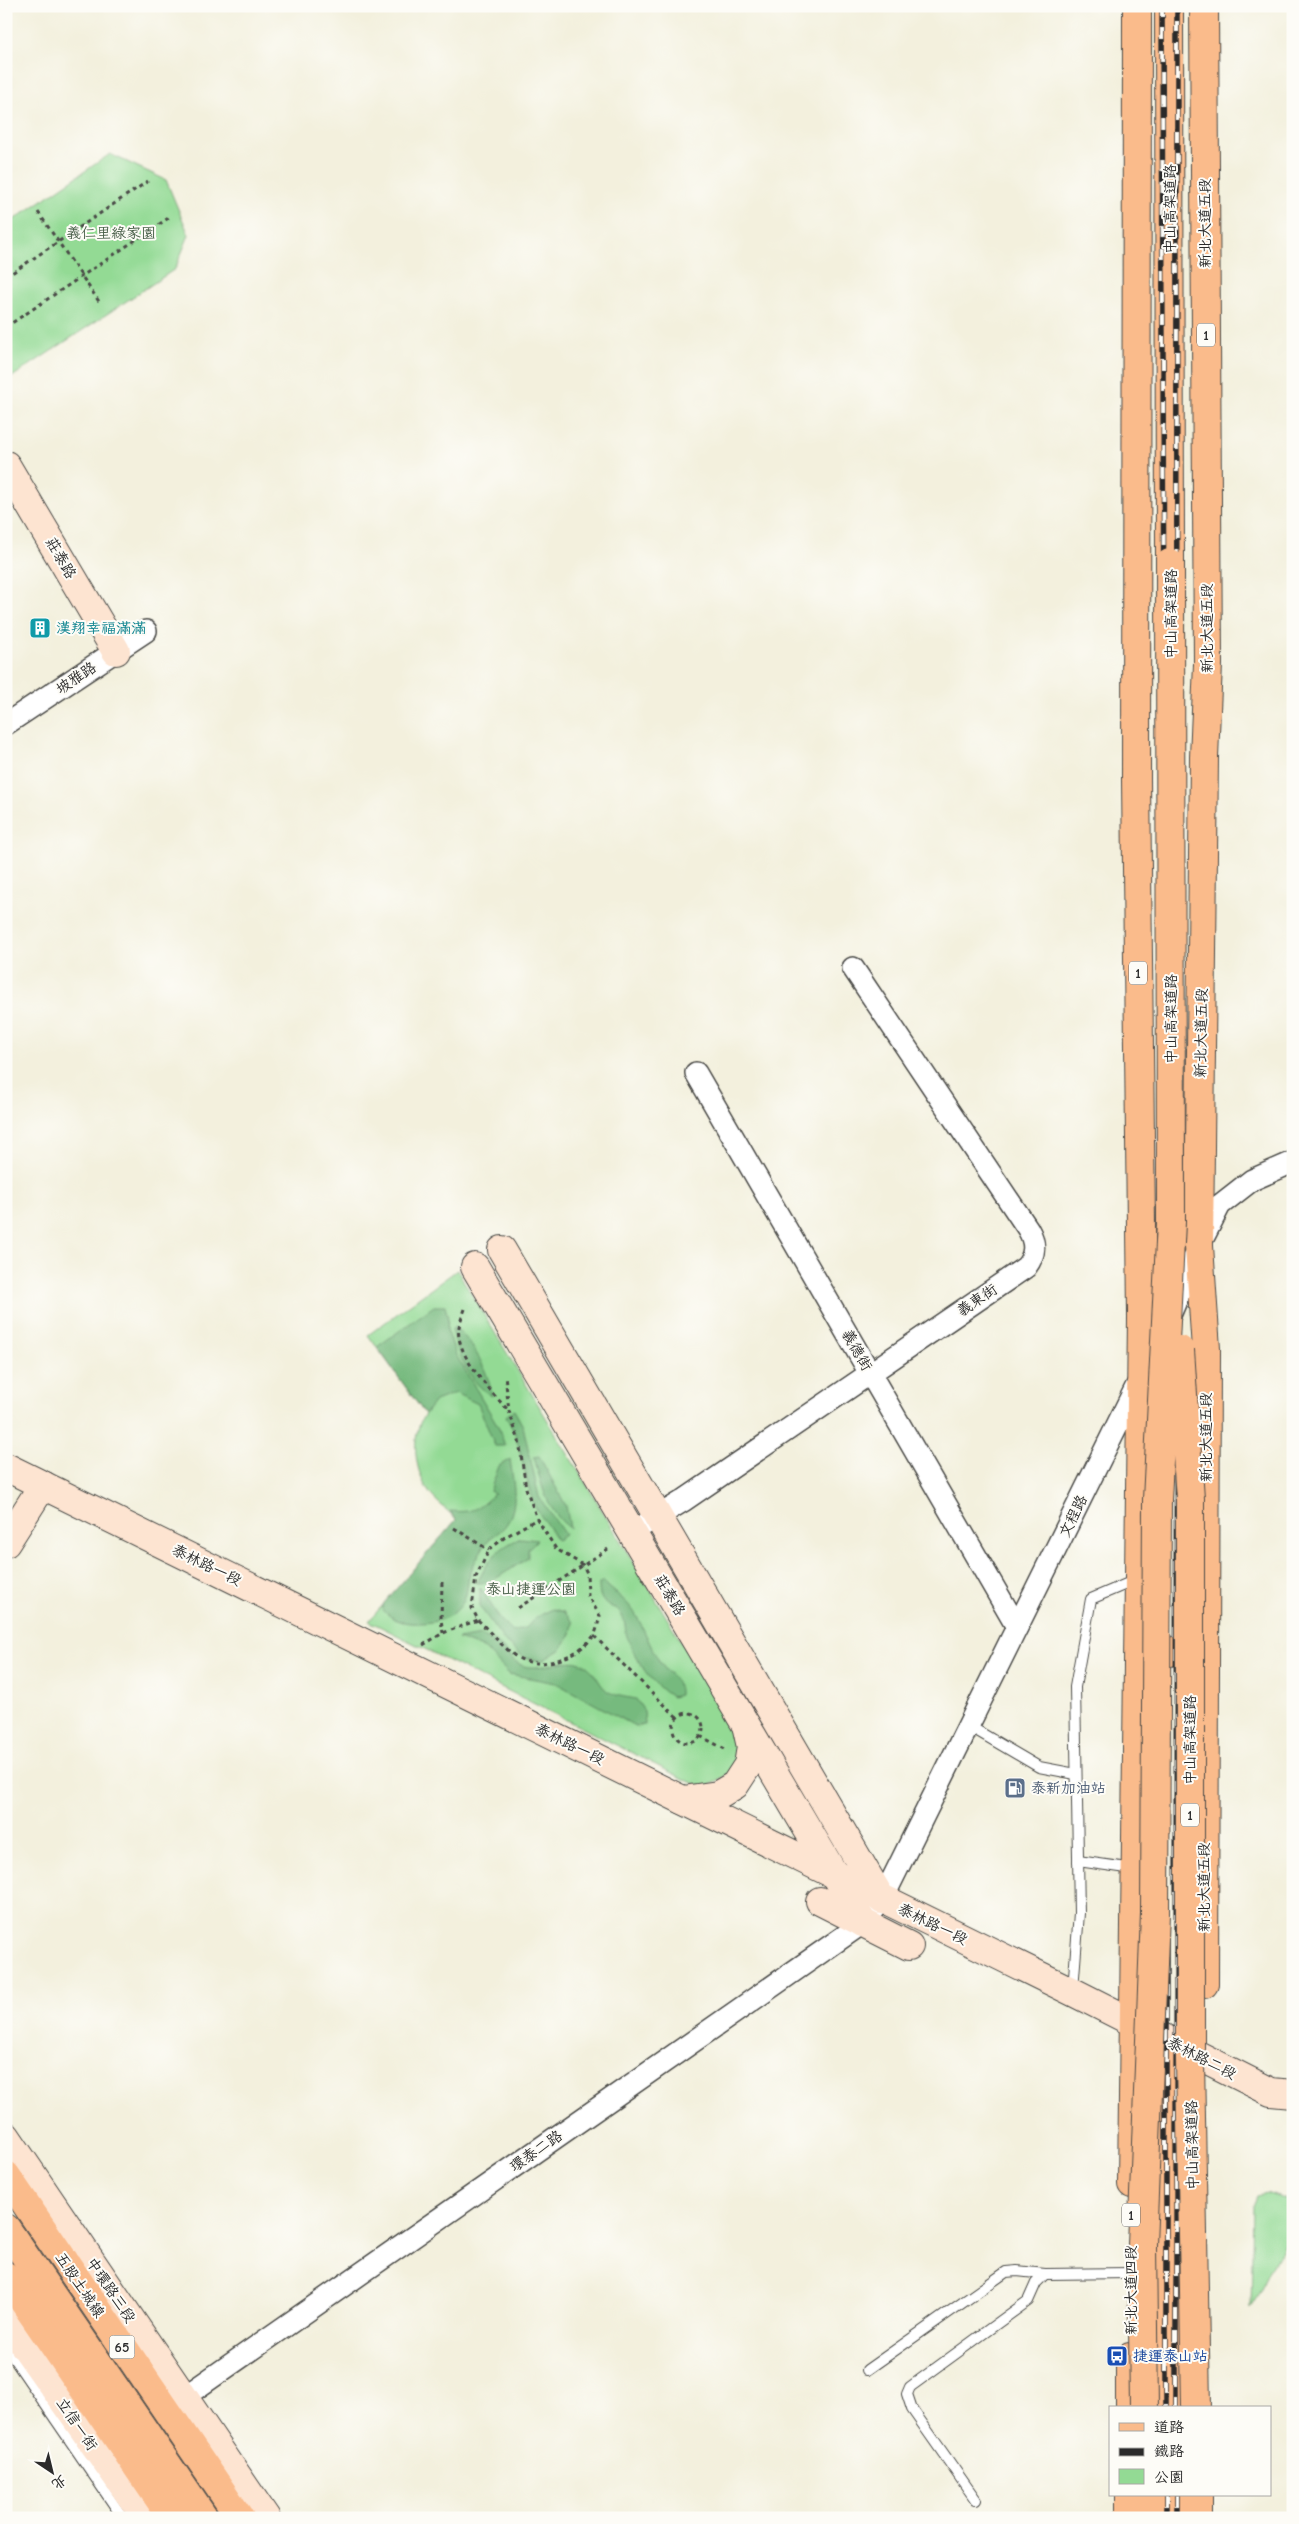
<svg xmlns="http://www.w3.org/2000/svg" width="1299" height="2524" font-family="'Comic Neue','LXGW WenKai TC',sans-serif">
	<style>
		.green { fill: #93da94; stroke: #5f8260 }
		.forest { fill: #76ba7e; stroke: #507254 }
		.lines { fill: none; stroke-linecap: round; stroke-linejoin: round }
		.lane-casing { stroke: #494946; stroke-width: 12 }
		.street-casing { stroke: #494946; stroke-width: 24 }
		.secondary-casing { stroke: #494946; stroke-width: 30 }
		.primary-casing { stroke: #494946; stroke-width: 30 }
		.highway-casing { stroke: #494946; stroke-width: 30 }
		.path { stroke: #494946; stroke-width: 3; stroke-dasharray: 4 4; stroke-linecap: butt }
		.lane { stroke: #fff; stroke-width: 10 }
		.street { stroke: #fff; stroke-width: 21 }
		.secondary { stroke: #fde4d1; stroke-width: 28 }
		.primary { stroke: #fabb8b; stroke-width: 28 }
		.highway { stroke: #fabb8b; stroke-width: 28 }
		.rail-casing { stroke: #2b2b2b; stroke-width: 5.5 }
		.rail { stroke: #fdfcf7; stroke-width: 4; stroke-dasharray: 11; stroke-linecap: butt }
		.highway-bridge-casing { stroke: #494946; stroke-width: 30; stroke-linecap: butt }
		.highway-bridge { stroke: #fabb8b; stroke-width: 28 }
		.labels { text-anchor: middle; stroke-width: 4; stroke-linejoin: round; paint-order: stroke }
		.shield { fill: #fdfcf7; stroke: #6a6a68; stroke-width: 1 }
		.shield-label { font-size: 14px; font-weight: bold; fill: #2b2b2b }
		.street-label { font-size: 15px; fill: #2b2b2b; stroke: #fdfcf7 }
		.park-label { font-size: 15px; fill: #4a604a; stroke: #fdfcf7 }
		.culture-label { font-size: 15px; fill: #0d838f; stroke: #fdfcf7; text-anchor: start }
		.service-label { font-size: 15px; fill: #4e5e75; stroke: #fdfcf7; text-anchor: start }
		.transit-label { font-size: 15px; fill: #164399; stroke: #fdfcf7; text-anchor: start }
	</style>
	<rect width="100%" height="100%" fill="#fdfcf7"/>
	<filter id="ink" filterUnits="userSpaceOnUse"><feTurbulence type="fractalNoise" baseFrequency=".02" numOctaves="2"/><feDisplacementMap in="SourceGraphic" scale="10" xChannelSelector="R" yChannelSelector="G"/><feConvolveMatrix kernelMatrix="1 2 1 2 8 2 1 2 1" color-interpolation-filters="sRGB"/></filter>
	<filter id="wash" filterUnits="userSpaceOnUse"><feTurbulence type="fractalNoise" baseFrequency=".0096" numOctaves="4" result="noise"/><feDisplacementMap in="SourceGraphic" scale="20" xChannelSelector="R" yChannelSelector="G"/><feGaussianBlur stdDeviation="1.12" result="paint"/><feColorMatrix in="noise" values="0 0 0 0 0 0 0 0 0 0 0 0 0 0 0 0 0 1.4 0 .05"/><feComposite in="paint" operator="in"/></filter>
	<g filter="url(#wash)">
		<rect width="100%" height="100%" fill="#f3f0dd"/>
		<g class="green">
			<path d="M110,154l56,26 23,55 -14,34 -163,108 -6,-10v-142z"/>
			<path d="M457,1270l280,464 1,33 -31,21 -17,-6 -321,-161 87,-101c-7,-10 -18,-16 -25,-25 -16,-21 -22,-58 -6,-81l-57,-79z"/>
			<path d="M1266,2192l27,9v25l-42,83 2,-104 4,-10z"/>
		</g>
		<g class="forest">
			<path d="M434,1306h11l3,12 -1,12 9,25 42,71 7,20h-10l-17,-42 -22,-11 -21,8 -10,13 -48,-67z"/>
			<path d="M455,1327c19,17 33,43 37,69 -22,-12 -35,-43 -40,-67z"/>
			<path d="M514,1410l9,16 16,71 26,38 -8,5 -24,-36 -17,-68 -10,-20z"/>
			<path d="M539,1456l27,50 4,22c-23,-16 -29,-45 -36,-71z"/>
			<path d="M510,1459c2,16 7,38 2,53 -7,23 -20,20 -28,34 -5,9 -11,18 -14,28 -3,8 -2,18 -6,26 -7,16 -27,23 -44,23 -15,1 -27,-2 -38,-14l2,-6 72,-83 -6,-9c23,2 28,-2 44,-17l-4,-3 9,-25z"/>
			<path d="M521,1538l16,2 -9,9v9l-39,25h-12c12,-24 19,-34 44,-45z"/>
			<path d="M603,1581c8,9 16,14 23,21 18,18 22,47 39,67 8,8 15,15 14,26l-7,2c-20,-12 -36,-36 -44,-58 -3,-7 -2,-16 -6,-23 -6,-13 -24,-6 -23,-32z"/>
			<path d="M480,1587l20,32 13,13 14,-5 9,-10 17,-8 11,3 9,10 -2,12 -10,15 -19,12 -17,-3 -19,-15 -26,-36z"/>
			<path d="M481,1635c6,3 12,5 17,9 11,8 15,21 30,23 17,2 39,-10 53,-4 13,5 15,16 23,25 7,8 22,9 32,11l8,12 1,14 -10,1 -79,-43 -47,-9 -24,-25 -27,-10z"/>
		</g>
	</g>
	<g filter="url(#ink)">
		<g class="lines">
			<g class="lane-casing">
				<g id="lane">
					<path d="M969,1726l70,41 37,7"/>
					<path d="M1078,1861l56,8"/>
					<path d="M1073,1989l6,-76 -4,-226 16,-88 47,-20"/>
					<path d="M6,2347l117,171"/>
					<path d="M867,2370l139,-98 11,-1 28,3"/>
					<path d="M976,2500l-64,-91 -5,-15 3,-7 118,-86 8,-18 9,-9 86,-1"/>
				</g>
			</g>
			<g class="street-casing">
				<g id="street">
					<path d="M6,724l140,-93"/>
					<path d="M696,1073l321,554"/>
					<path d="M1170,1315l29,-69 21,-41 32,-25 41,-18"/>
					<path d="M632,1532l51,-31 343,-234c10,-13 10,-24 2,-38l-175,-261"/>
					<path d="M184,2397l679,-474 19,-23 258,-521"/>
				</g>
			</g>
			<g class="secondary-casing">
				<g id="secondary">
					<path d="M6,465l110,186"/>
					<path d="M502,1250l380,650"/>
					<path d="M475,1267l388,656"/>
					<path d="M6,1467l1067,525 198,100 22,2"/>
					<path d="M6,1543l37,-58"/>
					<path d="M683,1800l35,-5 17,-10 13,-20 3,-18 -4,-18"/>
					<path d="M820,1901l89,45"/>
					<path d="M6,2136l260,382"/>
					<path d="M6,2320l140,198"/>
				</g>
			</g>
			<g class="primary-casing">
				<g id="primary">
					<path d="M1204,6l4,658 -4,93 -5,489 7,103 -2,635"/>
					<path d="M1138,1671c27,-21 43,-32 67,1"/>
					<path d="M1132,2184l10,-867 -6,-538 1,-773"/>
					<path d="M1130,2408v-51"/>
					<path d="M1130,2495v23"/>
				</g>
			</g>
			<g class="highway-casing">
				<g id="highway">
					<path d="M1169,6l1,557"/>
					<path d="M1134,2023l19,24 17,28 1,333"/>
					<path d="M6,2175l234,343"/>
					<path d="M6,2228l198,290"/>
					<path d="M6,2276l166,242"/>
					<path d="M1145,2495v23"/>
					<path d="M1172,2495v23"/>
					<path d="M1197,2495v23"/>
				</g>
			</g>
			<g class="path">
				<path d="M38,212l62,91"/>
				<path d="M6,277l142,-96"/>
				<path d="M6,327l164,-110"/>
				<path d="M465,1309c-2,6 -5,12 -6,18 -5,27 33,66 49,83"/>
				<path d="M454,1528l35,22"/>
				<path d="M442,1582l-1,37 2,14"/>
				<path d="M518,1608l90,-59"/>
				<path d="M478,1620c12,12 24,26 37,36 24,16 60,2 77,-18 5,-5 6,-16 8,-22l-12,-20 -1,-23 -4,-8 -27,-16 -19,-30 -11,-31 -7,-47 -10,-30 -4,-36"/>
				<path d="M594,1636l83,81"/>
				<path d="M423,1645l20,-12 35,-13 -6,-12 4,-31 13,-27 16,-13 32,-18"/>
				<circle cx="688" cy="1728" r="15"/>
				<path d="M700,1736l25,13"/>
			</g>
			<use href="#lane" class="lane"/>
			<use href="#street" class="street"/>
			<use href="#secondary" class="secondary"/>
			<use href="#primary" class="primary"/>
			<use href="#highway" class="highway"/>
			<g class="rail-casing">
				<g id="rail">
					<path d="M1162,6l4,1383v1019"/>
					<path d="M1176,2408l1,-2402"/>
					<path d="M1166,2495v23"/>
					<path d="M1177,2495v23"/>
				</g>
			</g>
			<use href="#rail" class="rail"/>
			<g class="highway-bridge-casing">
				<g id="highway-bridge">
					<path d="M1180,1350l10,149v560l6,349"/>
					<path d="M1144,2408l-2,-163 13,-332 2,-413 14,-278 -1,-659"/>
				</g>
			</g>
			<use href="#highway-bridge" class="highway-bridge"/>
		</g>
	</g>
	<defs>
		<g id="building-square" transform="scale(1.125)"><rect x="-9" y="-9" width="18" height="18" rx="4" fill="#0f9aa8" stroke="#fdfcf7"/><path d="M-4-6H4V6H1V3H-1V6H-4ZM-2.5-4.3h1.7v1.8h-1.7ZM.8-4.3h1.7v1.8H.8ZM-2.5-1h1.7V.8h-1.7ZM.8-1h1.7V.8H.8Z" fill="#fff"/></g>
		<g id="fuel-square" transform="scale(1.125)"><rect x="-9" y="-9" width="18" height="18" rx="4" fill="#5c6f8a" stroke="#fdfcf7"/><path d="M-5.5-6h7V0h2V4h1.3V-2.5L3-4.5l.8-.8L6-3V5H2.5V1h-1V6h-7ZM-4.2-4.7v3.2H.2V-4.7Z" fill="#fff"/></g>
		<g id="bus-square" transform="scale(1.125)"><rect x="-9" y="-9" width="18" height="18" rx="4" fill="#1a4fb4" stroke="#fdfcf7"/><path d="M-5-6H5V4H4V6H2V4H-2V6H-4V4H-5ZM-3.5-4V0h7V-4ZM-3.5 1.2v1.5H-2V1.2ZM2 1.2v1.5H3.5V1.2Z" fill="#fff"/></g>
	</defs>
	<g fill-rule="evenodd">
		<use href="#building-square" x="40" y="628"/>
		<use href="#fuel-square" x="1015" y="1788"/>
		<use href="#bus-square" x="1117" y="2356"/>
	</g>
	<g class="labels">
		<g class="shield">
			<rect x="1197" y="323.5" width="18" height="23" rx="4"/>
			<rect x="1129" y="961.5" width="18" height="23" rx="4"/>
			<rect x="1181" y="1803.5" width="18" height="23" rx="4"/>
			<rect x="1122" y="2203.5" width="18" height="23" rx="4"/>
			<rect x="109.5" y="2335.5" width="25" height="23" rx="4"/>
		</g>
		<g class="shield-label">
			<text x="1206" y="340">1</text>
			<text x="1138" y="978">1</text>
			<text x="1190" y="1820">1</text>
			<text x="1131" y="2220">1</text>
			<text x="122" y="2352">65</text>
		</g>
		<g class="street-label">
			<text transform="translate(1170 209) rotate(-90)" y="5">中山高架道路</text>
			<text transform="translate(1205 223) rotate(-90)" y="5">新北大道五段</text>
			<text transform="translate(61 558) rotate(60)" y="5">莊泰路</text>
			<text transform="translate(1171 614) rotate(-90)" y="5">中山高架道路</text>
			<text transform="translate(1207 628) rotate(-90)" y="5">新北大道五段</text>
			<text transform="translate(76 678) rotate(-34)" y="5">坡雅路</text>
			<text transform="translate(1171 1019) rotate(-90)" y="5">中山高架道路</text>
			<text transform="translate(1201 1033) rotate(-89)" y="5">新北大道五段</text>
			<text transform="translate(977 1300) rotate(-34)" y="5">義東街</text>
			<text transform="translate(857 1350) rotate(60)" y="5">義德街</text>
			<text transform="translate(1206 1437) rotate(-90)" y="5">新北大道五段</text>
			<text transform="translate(1073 1516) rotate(-64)" y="5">文程路</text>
			<text transform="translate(207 1565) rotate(26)" y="5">泰林路一段</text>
			<text transform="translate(670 1595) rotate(59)" y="5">莊泰路</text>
			<text transform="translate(1190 1740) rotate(-90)" y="5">中山高架道路</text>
			<text transform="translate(570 1744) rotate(26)" y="5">泰林路一段</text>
			<text transform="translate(1204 1887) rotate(-90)" y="5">新北大道五段</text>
			<text transform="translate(933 1924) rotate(26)" y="5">泰林路一段</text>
			<text transform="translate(1202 2058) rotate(27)" y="5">泰林路二段</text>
			<text transform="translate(1192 2145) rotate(-91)" y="5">中山高架道路</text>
			<text transform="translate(536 2151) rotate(-35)" y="5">環泰二路</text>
			<text transform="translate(80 2285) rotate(56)" y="5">五股土城線</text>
			<text transform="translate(111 2290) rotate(56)" y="5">中環路三段</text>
			<text transform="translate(1131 2290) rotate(-90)" y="5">新北大道四段</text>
			<text transform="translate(77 2424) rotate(56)" y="5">立信一街</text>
		</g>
		<g class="park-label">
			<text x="111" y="238">義仁里綠家園</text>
			<text x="531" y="1594">泰山捷運公園</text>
		</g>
		<g class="culture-label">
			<text x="56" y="633">漢翔幸福滿滿</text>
		</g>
		<g class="service-label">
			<text x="1031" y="1793">泰新加油站</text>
		</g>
		<g class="transit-label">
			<text x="1133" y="2361">捷運泰山站</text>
		</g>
	</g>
	<rect width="1299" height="2524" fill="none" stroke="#fdfcf7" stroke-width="25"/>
	<rect x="1109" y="2406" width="162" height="90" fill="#fdfcf7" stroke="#a9a8a5"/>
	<rect x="1119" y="2423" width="25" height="8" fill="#fabb8b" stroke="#a9a8a5"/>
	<text x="1154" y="2432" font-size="15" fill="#2b2b2b">道路</text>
	<rect x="1119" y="2448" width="25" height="8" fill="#2b2b2b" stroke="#a9a8a5"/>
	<text x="1154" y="2456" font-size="15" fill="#2b2b2b">鐵路</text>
	<rect x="1119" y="2469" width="25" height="15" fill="#93da94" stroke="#a9a8a5"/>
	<text x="1154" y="2482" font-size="15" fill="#2b2b2b">公園</text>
	<g transform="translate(52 2472) rotate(145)" stroke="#fdfcf7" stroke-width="4" paint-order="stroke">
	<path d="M0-4L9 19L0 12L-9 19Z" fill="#2b2b2b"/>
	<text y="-8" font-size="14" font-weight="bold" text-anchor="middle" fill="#2b2b2b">北</text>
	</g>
</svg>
